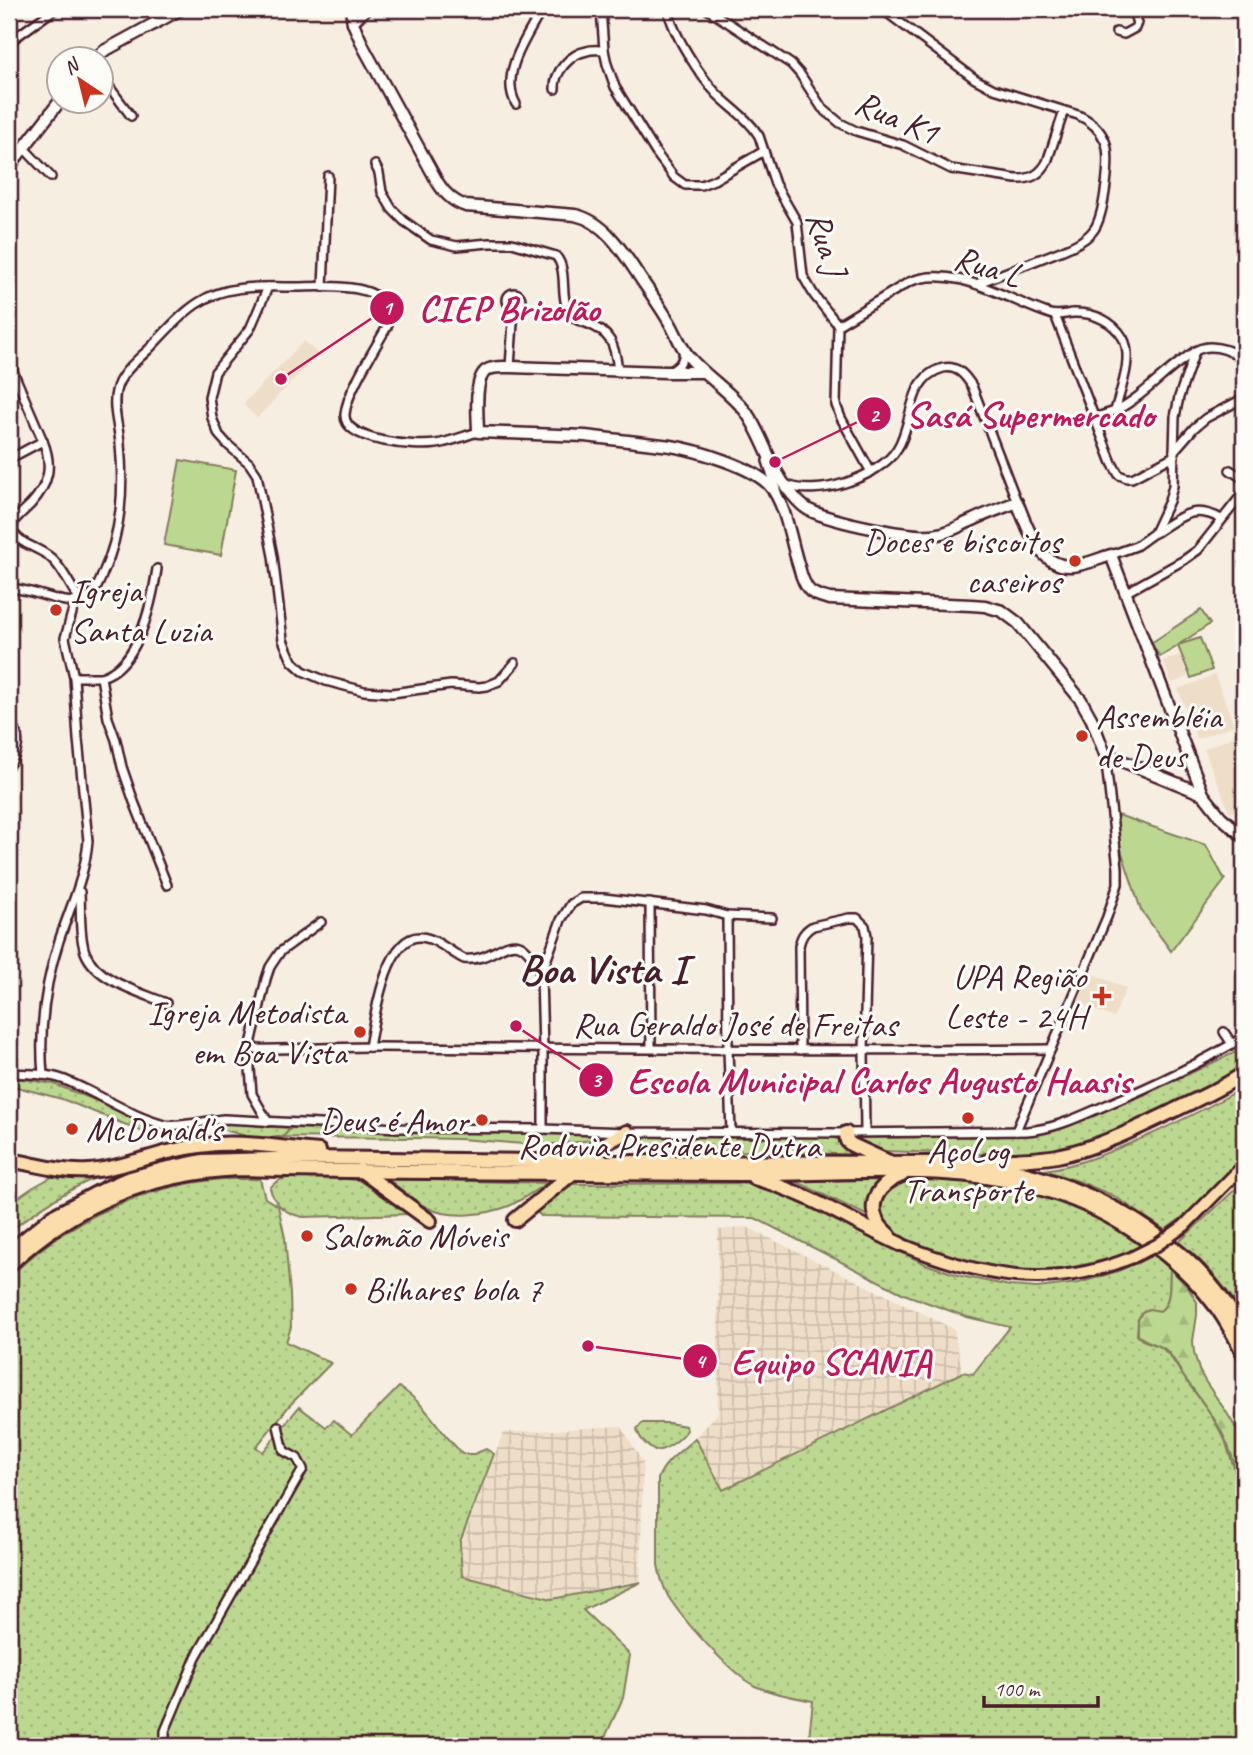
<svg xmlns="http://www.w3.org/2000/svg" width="1253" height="1755" font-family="Caveat,sans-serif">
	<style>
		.built { fill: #eeddc7 }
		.industrial { fill: url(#industrial-grid) }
		.grass { fill: url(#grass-dots); stroke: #837c5e; stroke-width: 2 }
		.forest { fill: url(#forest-firs); stroke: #837c5e; stroke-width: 2 }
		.park { fill: #bcd890; stroke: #837c5e; stroke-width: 2 }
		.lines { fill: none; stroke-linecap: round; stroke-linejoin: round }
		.street-casing { stroke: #4a1f2b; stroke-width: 12 }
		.secondary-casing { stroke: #4a1f2b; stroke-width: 15 }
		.primary-casing { stroke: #4a1f2b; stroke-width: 16 }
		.highway-casing { stroke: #4a1f2b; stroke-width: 18 }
		.street { stroke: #fdfcf7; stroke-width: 7 }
		.secondary { stroke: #fdfcf7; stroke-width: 10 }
		.primary { stroke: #fbddab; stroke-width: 10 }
		.highway { stroke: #fbddab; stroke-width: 12 }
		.primary-bridge-casing { stroke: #4a1f2b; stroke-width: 16; stroke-linecap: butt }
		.primary-bridge { stroke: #fbddab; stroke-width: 10 }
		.poi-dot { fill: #c8321e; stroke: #fdfcf7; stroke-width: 2.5 }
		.labels { text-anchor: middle; stroke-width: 6; stroke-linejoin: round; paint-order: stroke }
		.street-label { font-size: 35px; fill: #4a1f2b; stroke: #fdfcf7 }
		.poi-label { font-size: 35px; fill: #4a1f2b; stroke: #fdfcf7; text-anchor: start }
		.district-label { font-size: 42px; font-weight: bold; fill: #4a1f2b; stroke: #fdfcf7 }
		.leader { fill: none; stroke: #c2185b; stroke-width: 2.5 }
		.callout-dot { fill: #c2185b; stroke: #fdfcf7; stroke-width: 2.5 }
		.mark-label { font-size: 21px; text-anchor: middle; font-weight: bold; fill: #fff }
		.callout-label { font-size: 37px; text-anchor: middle; font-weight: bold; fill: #c2185b; stroke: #fdfcf7; stroke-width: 6; stroke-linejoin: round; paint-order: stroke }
	</style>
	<defs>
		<pattern id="industrial-grid" width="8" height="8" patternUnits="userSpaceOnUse" patternTransform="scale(1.75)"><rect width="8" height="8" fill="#eeddc7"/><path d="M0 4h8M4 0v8" fill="none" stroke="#cebdab"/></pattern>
		<pattern id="grass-dots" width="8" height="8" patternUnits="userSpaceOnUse" patternTransform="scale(1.75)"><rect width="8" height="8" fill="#bcd890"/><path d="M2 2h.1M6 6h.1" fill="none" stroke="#a3b97c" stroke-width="1.8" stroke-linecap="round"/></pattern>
		<pattern id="forest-firs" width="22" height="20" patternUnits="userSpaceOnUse" patternTransform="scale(1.75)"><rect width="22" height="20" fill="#bcd890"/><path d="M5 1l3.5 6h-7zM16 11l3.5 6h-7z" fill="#a3b97c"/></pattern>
	</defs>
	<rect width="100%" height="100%" fill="#f6eee1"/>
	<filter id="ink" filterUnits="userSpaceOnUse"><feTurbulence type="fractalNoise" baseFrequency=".0143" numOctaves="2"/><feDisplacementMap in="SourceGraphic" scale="14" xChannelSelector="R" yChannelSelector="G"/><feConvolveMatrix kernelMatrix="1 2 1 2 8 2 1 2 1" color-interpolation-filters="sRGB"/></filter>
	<g filter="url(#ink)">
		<g class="built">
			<path d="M304,341l14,13 -61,64 -14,-14z"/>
			<path d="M1180,655l8,22 -16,6 -9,-22z"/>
			<path d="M1215,675l19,50 -37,14 -19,-50z"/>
			<path d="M1244,732v39l-2,2 2,6v19l-3,2 2,8 -13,5 -26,-64z"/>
			<path d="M1090,973l36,15 -12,30 -36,-15z"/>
		</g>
		<g class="industrial">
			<path d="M747,1227l207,102 8,42 -239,118 -27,-52 22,-24v-183z"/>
			<path d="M621,1426l22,37 -3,117 -87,18 -90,-22 -1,-33 41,-110z"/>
		</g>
		<g class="grass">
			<path d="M1244,1048v20l-32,18 -90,45 -68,21 -51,3 -121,-4 -8,-1 -20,-12 158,-2 27,-1 44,-15 59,-24z"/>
			<path d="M9,1077l45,7 107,42 73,-5 24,5 33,2 -8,9h-33l-40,-11 -48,10 -11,-1 -89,-36 -53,-14z"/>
			<path d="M1244,1087v69l-56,57 -23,17 -51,-34 -36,-15 -34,-11c38,-5 73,-21 108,-36 32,-15 62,-29 92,-47z"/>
			<path d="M649,1135l114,3c15,-4 52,-5 68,-1 12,3 24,12 35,18l-164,-5c-11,2 -52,7 -57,-5 -1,-2 -1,-4 -1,-6z"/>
			<path d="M57,1174l38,4c-32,14 -59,32 -86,54v-28l23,-16z"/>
			<path d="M305,1177l42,2 11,1 51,34 -106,3c-16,-3 -29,-12 -33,-29 9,-12 22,-10 35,-11z"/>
			<path d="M902,1178c83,2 174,14 241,70 -47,16 -98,29 -148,21 -23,-4 -45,-13 -67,-21 -12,-4 -46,-19 -49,-31 -2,-6 0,-16 0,-22z"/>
			<path d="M222,1179h38l5,19 13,8 7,32 5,56 1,33 -5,15 45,21 -42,43 -33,41 7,5 36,-45 27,20 8,-7 18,15 47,-48c30,19 39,44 64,67h11l12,-5 8,5 -34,88 2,34 90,23 89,-17 -58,28 47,45 -7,43 -22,48h-592v-468c55,-57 134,-92 213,-99z"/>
			<path d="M388,1179l159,4c-13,8 -25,17 -38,23 -23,9 -59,13 -81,2 -15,-7 -27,-19 -40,-29z"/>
			<path d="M882,1180c-11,10 -18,22 -12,37l-75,-36z"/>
			<path d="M1244,1181v134c-18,-28 -39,-53 -65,-73z"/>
			<path d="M751,1183l16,3 95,43 33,20 30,15 36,12 49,10 27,2 42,-5 39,-12 37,-17 15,15c-1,13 2,33 -10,42l-11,-2 -7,3 -4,8 -1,15 5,5 19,7 9,9 15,23 25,34 15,27 9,28 10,66v212h-436l5,-45c-19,-4 -40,-7 -58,-15 -24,-12 -73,-67 -87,-90 -5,-10 -8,-20 -10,-31v-86c5,-17 25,-29 37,-41l28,52 240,-118 10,2 37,-47 -43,-10 -63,-23 -149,-76 -214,-2 -4,-4c6,-11 23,-24 35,-28z"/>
			<path d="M642,1423h27l16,3 2,4c-6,9 -20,20 -32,21 -8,-4 -16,-13 -18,-22z"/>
		</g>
		<g class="forest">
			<path d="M291,1128l188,5 127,2c-44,17 -103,6 -150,4 -57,-2 -115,-1 -173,-2z"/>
			<path d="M1170,1269l17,17 10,16v13l-4,26 1,11 5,18 6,11 22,32 17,29v89c-5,-20 -5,-43 -9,-64 -8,-35 -30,-62 -51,-90 -6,-9 -10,-20 -18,-27 -8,-7 -20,-7 -28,-15v-15l4,-8 7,-3 11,2c12,-8 9,-29 10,-42z"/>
		</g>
		<g class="park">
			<path d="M180,460l56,10 -15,85 -57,-10z"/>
			<path d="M1201,610l9,14 -32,21 22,-7 12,32 -21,8 -13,-32 -18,11 -9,-14z"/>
			<path d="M1112,813l94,32 19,35 -54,71 -30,-41 -19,-57z"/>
		</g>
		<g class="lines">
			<g class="street-casing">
				<g id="street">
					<path d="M601,9l3,41 3,14 8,23 41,66 18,24 11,8h16l13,-5 50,-29"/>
					<path d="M668,9c4,24 32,67 49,85 15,15 31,24 42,42l16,48 22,38 6,54 11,19 24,30 -2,80 5,13 30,54"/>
					<path d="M707,9l84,55 9,10 22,34 18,15 16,8 47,14 48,24 65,10c14,1 24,-4 31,-17l17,-51"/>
					<path d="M882,9l93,70 19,10 84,26c11,5 22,14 27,26 7,16 -1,72 -10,87 -7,11 -20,17 -32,22l-87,34"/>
					<path d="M353,23l15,-14"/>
					<path d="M1116,32l8,2 11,-6 2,-5 -5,-14"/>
					<path d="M9,42l46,-33"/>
					<path d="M102,77l29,39"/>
					<path d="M555,89c-1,-17 15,-35 32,-38 5,-2 11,-1 17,-1"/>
					<path d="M516,104c-17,-31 12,-68 26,-95"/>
					<path d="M24,148l27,29"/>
					<path d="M375,165l4,8 3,19 10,17 12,12 27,19 26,6 32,-3h23l44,13c13,16 2,42 15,59 4,5 9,6 15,8 25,9 29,22 32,47"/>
					<path d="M268,287l-18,42 -35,43 -6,25 3,21 7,17 9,10 21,18 8,12 16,81 10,84 9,21 11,10 23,10 38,10 28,2 59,-8 28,2 8,-1 12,-5 16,-18"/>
					<path d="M323,287l5,-111"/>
					<circle cx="514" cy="300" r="7"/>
					<path d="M1055,315l57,148 7,12 8,3h5l42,-22"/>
					<path d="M838,325l71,-43c44,-19 96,17 138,31 9,4 17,1 26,0 20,-1 40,8 50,25 11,20 -3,53 -8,73l-21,7"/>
					<path d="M9,362l34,79c10,25 6,43 -12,63 -6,6 -12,11 -17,17l-1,11c9,14 26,15 38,26 11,9 21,31 29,43"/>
					<path d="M510,367l4,-59"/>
					<path d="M668,372c10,-4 17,-12 15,-23"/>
					<path d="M1115,411c26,-13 46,-36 69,-52 6,-4 12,-10 19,-11 13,-4 31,4 41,11"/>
					<path d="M1174,451l20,-23 12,-10 38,-20"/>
					<path d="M9,459l34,-18"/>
					<path d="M767,461l10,31"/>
					<path d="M1230,470l14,9"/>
					<path d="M785,484c30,15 95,-7 112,-35 17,-25 9,-71 46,-81 14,-3 22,7 29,18l45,116"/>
					<path d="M1155,533c24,-15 38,-30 66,-14"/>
					<path d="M1111,555l25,-9 18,-13 15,-32 4,-15 2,-69 4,-20 16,-46"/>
					<path d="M9,588c20,0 55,18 72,13 13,-4 18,-17 22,-28 19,-41 21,-85 17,-129 -1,-17 -8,-36 -4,-53 3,-16 20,-30 32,-41 15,-15 32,-36 50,-47 28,-19 66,-16 98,-16 28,0 101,-8 92,38 -12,22 -41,66 -43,89 -2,28 71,33 91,30 14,-2 28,-8 42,-12"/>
					<path d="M1125,593l59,-33 14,-10 46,-58"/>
					<path d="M74,677h27l7,41 8,22 6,27 12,35 33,83"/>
					<path d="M101,677c38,-11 51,-75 56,-108"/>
					<path d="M9,723c14,11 9,30 0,42"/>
					<path d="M80,892c1,19 -1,42 5,60 11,29 55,40 81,51"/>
					<path d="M650,903l1,145"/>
					<path d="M727,916l1,134 3,82"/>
					<path d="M1224,1032l8,12"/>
					<path d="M369,1047c5,-25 16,-113 52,-110 15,1 29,15 43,22 37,4 52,-45 77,16"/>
					<path d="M250,1049c41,1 82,-2 122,-2 227,2 453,4 679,2"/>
					<path d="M800,1050l-1,-104c2,-9 5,-15 14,-20l36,-8h8l8,8 2,10 -3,115 1,81"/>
					<path d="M9,1073c17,1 36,0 53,6 35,13 67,37 103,46 11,3 45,-5 59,-6l174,9 145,1 84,3 219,1 181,-2c27,-2 52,-14 77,-25 48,-20 95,-42 140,-69"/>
					<path d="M43,1075c-4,-45 2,-91 16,-134 11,-34 26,-64 29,-100l-10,-102 -4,-62 -9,-39 10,-36"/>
					<path d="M268,1122l-16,-28 -2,-25v-20l16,-70 4,-12 10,-15 41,-30"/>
					<path d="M543,1129v-79l-2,-75 20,-55 10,-16 10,-6h23l102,12 21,6 45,2"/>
					<path d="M1016,1131l91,-214 11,-33v-16l-13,-114"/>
					<path d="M165,1746v-15l31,-74 107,-188 -6,-11 -13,-7 -6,-25"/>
				</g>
			</g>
			<g class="secondary-casing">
				<g id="secondary">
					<path d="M351,9l2,14 11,25 74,135c7,11 15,19 28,23l109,9c33,7 52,44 70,70 9,13 18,26 26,40 6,11 10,22 18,32 17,20 41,34 57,55 18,25 23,55 44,80 5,6 11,14 19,18 22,11 106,30 129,24 13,-2 23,-9 35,-14 14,-7 29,-12 44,-18 10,24 22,66 55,64 13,-1 26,-7 39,-11l92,239 18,23 23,20"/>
					<path d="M93,60l11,-9 77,-42"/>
					<path d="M9,167l51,-66"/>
					<path d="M702,372h-36l-156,-5c-7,0 -16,-1 -23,3 -14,8 -9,47 -9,62l107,4 86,10c25,4 83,21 99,40 16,18 21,57 29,81 2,8 5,18 11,24 6,5 13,6 20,8l141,6 14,1 17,5 16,12 63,77 11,20 13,34 98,40"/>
				</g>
			</g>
			<g class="primary-casing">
				<g id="primary">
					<path d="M1184,1226l60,-61"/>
					<path d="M900,1244c81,33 150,48 233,13"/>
				</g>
			</g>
			<g class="highway-casing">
				<g id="highway">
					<path d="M846,1133l1,8 5,4 37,17"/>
					<path d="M9,1160c26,4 53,13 80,11 20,-1 39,-8 58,-13 22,-7 45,-12 69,-14 34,-2 69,4 103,7"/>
					<path d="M572,1161l55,-29"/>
					<path d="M987,1161c23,-1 47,-1 70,-5 40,-8 79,-27 116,-45 24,-12 49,-22 71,-38"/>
					<path d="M360,1170l70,51"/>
					<path d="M754,1178c52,14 98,44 146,66"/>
					<path d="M515,1220l59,-48"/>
					<path d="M889,1235c-26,-22 -17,-48 13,-60"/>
					<path d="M9,1252l44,-36 51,-27 23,-10 37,-10 38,-8 106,-3 299,4 337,1c25,2 51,3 75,9 90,22 182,78 225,162"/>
					<path d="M9,1265c65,-62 140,-91 229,-96 175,4 349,4 524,5 94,0 199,-12 290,18 58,18 125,62 162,112 12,15 21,33 30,50"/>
				</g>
			</g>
			<use href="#street" class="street"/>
			<use href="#secondary" class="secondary"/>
			<use href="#primary" class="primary"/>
			<use href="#highway" class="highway"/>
			<g class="primary-bridge-casing">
				<path id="primary-bridge" d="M1133,1257l24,-12 27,-19"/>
			</g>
			<use href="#primary-bridge" class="primary-bridge"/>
		</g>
	</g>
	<g class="poi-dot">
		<circle cx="1075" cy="561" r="7"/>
		<circle cx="56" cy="610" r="7"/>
		<circle cx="1082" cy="736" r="7"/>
		<path d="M1098.5 985.5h7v7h7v7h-7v7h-7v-7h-7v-7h7z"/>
		<circle cx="360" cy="1032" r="7"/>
		<circle cx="968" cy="1118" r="7"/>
		<circle cx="482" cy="1120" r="7"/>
		<circle cx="72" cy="1129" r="7"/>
		<circle cx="307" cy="1236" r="7"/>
		<circle cx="351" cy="1289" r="7"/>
	</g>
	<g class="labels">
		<g class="street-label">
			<text transform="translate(897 117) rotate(23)" y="12">Rua K1</text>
			<text transform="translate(827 243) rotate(73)" y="12">Rua J</text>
			<text transform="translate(988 266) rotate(17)" y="12">Rua L</text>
			<text x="735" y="1036">Rua Geraldo José de Freitas</text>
			<text x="669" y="1157">Rodovia Presidente Dutra</text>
		</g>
		<g class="poi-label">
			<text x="1061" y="553" text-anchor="end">Doces e biscoitos<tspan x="1061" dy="40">caseiros</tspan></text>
			<text x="70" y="602">Igreja<tspan x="70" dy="40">Santa Luzia</tspan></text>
			<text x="1096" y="728">Assembléia<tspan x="1096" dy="40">de Deus</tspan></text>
			<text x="1086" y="988" text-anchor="end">UPA Região<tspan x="1086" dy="40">Leste - 24H</tspan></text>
			<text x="346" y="1024" text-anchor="end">Igreja Metodista<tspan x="346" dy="40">em Boa Vista</tspan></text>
			<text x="468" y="1132" text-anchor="end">Deus é Amor</text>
			<text x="86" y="1141">McDonald's</text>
			<text x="968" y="1162" text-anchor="middle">AçoLog<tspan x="968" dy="40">Transporte</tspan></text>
			<text x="321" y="1248">Salomão Móveis</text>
			<text x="365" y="1301">Bilhares bola 7</text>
		</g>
		<g class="district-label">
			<text x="603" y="983">Boa Vista I</text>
		</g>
	</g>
	<path class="leader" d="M281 379L387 308M775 462L874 414M516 1026L596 1080M588 1346L700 1361"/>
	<g class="callout-dot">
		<circle cx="281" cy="379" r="7"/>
		<circle cx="775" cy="462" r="7"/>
		<circle cx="516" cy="1026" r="7"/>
		<circle cx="588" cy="1346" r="7"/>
		<circle cx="387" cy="308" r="18"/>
		<circle cx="874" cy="414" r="18"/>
		<circle cx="596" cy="1080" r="18"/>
		<circle cx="700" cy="1361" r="18"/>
	</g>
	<g class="mark-label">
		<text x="387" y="315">1</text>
		<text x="874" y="422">2</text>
		<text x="596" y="1087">3</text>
		<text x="700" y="1368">4</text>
	</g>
	<g class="callout-label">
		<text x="509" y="321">CIEP Brizolão</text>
		<text x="1030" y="427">Sasá Supermercado</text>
		<text x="879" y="1093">Escola Municipal Carlos Augusto Haasis</text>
		<text x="831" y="1374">Equipo SCANIA</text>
	</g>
	<rect width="1253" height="1755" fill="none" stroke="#fdfcf7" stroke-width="35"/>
	<rect x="18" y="18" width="1218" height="1720" fill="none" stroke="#4a1f2b" stroke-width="2.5" filter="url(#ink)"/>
	<g transform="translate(80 80) rotate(325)"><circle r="33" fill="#fdfcf7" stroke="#b5a4a5" stroke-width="2"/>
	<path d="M0-5L12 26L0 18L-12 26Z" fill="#c8321e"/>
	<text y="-10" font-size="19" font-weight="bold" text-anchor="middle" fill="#4a1f2b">N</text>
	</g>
	<path d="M984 1696v10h114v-10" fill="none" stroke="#4a1f2b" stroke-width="3.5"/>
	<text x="994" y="1696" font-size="21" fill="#4a1f2b" stroke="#fdfcf7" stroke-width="5" paint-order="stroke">100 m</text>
</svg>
